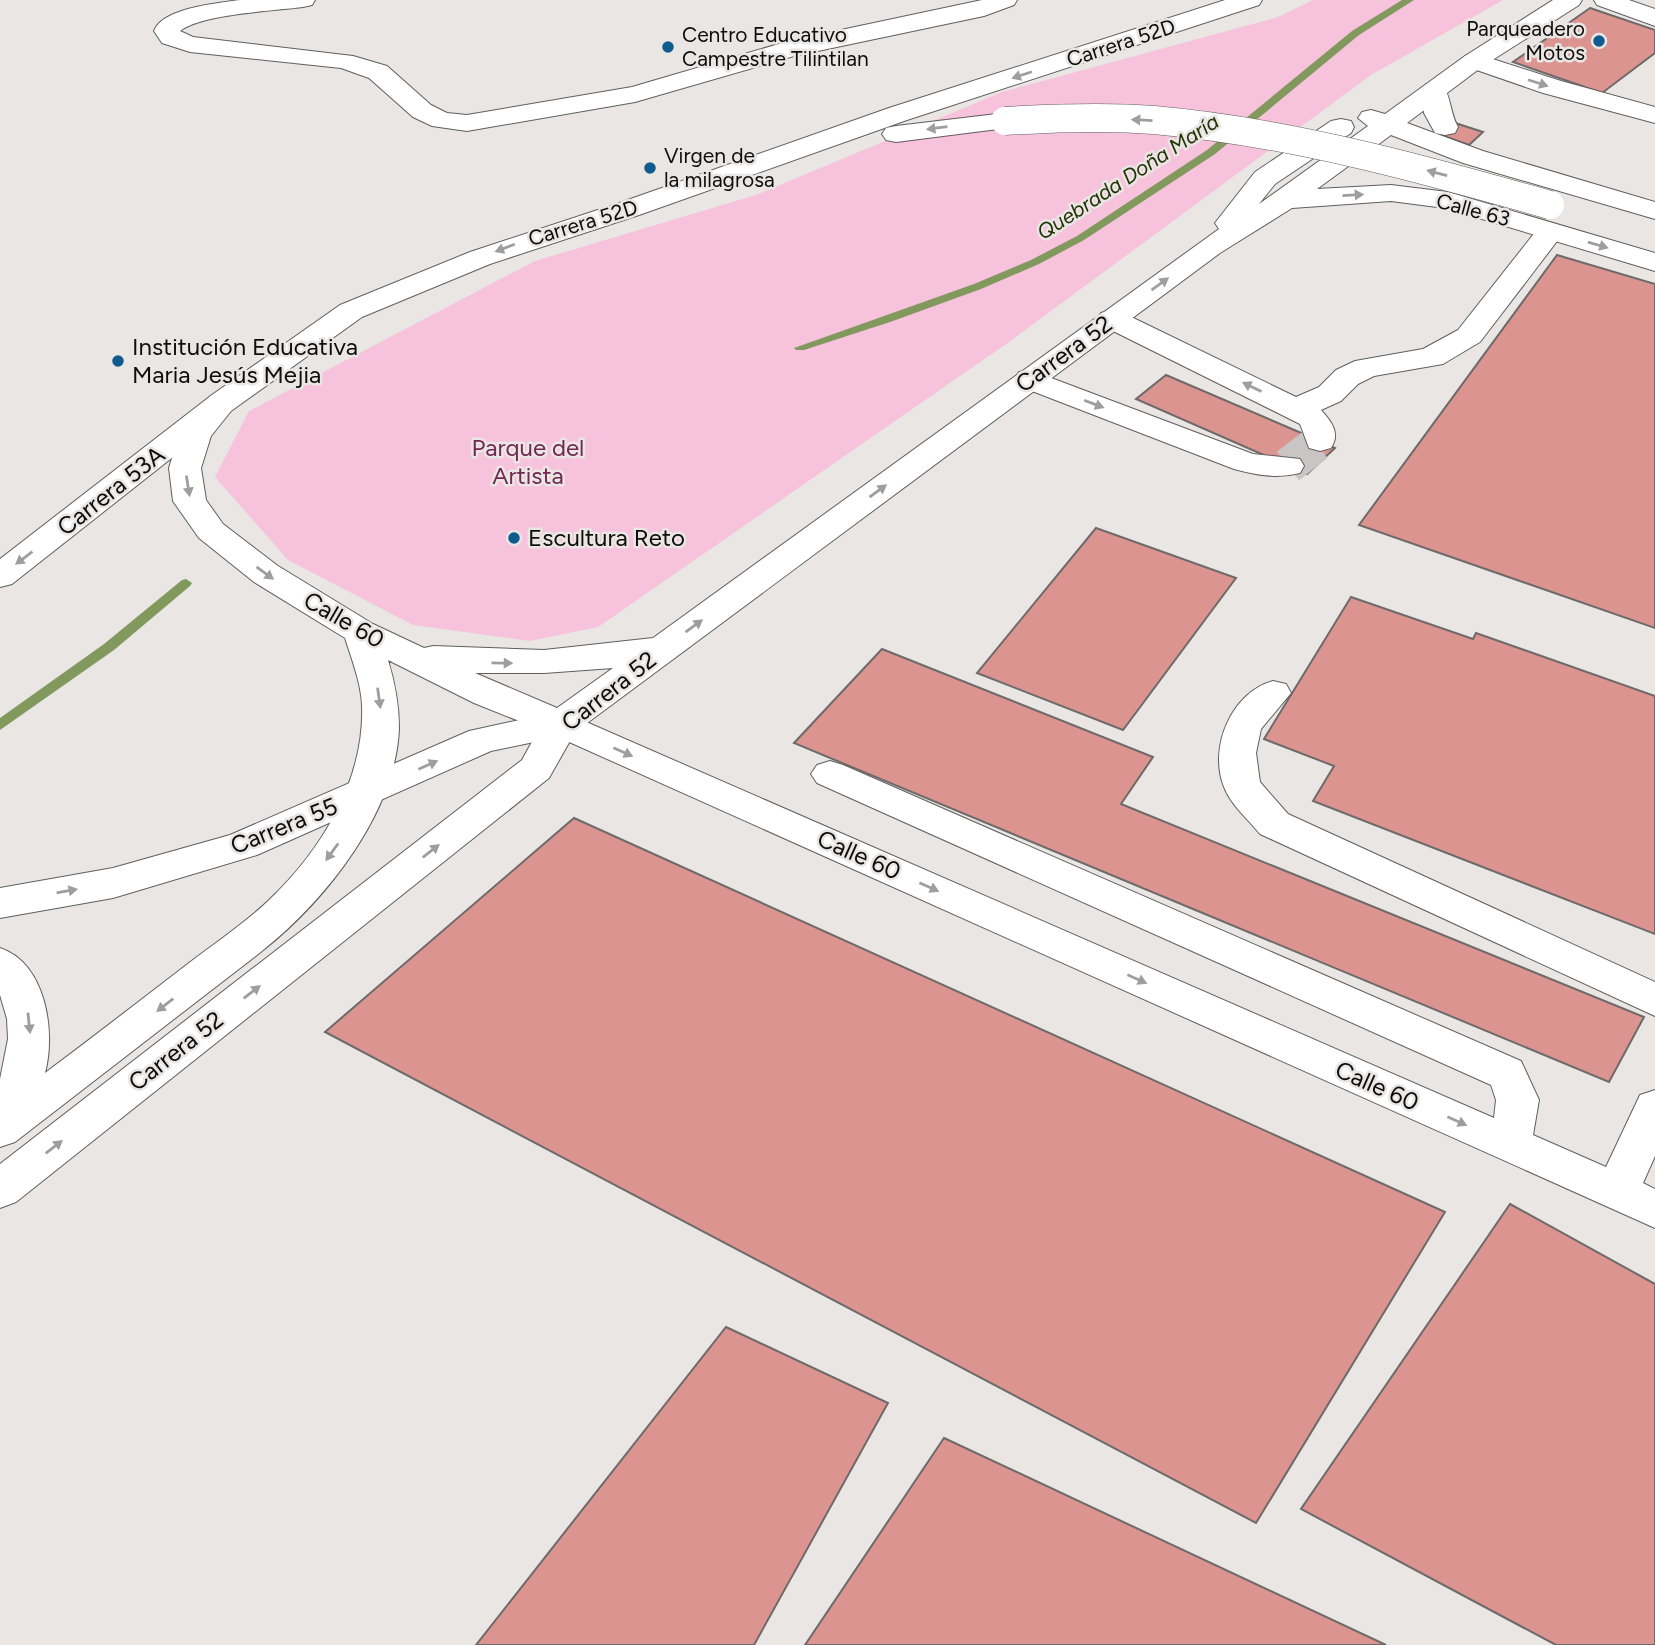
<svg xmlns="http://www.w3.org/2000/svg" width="1655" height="1645" font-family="Figtree,sans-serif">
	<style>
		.green { fill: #f7c2db }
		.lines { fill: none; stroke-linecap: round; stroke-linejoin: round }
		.stream { fill: #82995e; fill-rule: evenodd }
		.building { fill: #dc9490; stroke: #6e6a6a; stroke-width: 2 }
		.minor-tunnel { stroke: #c8c5c4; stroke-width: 36; stroke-dasharray: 36 18; stroke-linecap: butt }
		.minor-casing { stroke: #615e5d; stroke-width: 2 }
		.major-casing { stroke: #615e5d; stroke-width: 2 }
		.minor { fill: #fff; fill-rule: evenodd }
		.major { fill: #fff; fill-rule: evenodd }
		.major-bridge-casing { stroke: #615e5d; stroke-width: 29; stroke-linecap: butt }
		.major-bridge { stroke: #fff; stroke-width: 28 }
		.oneway { fill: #9f9e9e }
		.poi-dot { fill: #105b8e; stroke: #e9e6e4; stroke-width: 2.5 }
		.labels { text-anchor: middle; stroke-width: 5; stroke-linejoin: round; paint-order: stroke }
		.far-poi-label { font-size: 21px; fill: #0e0d0c; stroke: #e9e6e4; text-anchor: start }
		.far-street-label { font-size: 21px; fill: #0e0d0c; stroke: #e9e6e4 }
		.far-water-label { font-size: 21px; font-style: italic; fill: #243305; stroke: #e9e6e4 }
		.poi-label { font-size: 24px; fill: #0e0d0c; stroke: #e9e6e4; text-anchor: start }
		.street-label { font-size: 24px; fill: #0e0d0c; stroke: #e9e6e4 }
		.park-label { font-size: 24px; fill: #732852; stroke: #e9e6e4 }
	</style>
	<rect width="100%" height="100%" fill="#e9e6e4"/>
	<path class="green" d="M1313,0h190l-132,75 -362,267 -411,285 -68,14 -117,-16 -125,-65 -73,-83 34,-66 286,-150 221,-66 246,-103 276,-75z"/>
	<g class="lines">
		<g class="stream">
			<path d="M1402,0h12l-55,35 -144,119 -131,86 -45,24 -58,25 -88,32 -89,29h-8l-2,-2 180,-64 57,-24 46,-24 130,-86 145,-119z"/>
			<path d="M186,579l6,4 -2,3 -76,64 -114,80v-12l104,-74 78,-64z"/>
		</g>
	</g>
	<g class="building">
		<path d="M1590,8l65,22v23l-53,40 -89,-31z"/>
		<path d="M1452,122l31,10 -14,13 -31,-11z"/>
		<path d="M1557,255l98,29v344l-296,-103z"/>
		<path d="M1166,375l154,66 15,7 -28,26 -171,-75z"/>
		<path d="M1096,528l140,50 -113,152 -146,-57z"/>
		<path d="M1351,597l122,42 3,-6 179,63v238l-342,-133 21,-35 -70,-27z"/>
		<path d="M882,649l271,108 -32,47 523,213 -35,65 -815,-339z"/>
		<path d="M574,818l871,394 -189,311 -931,-491z"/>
		<path d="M1510,1204l145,80v361h-99l-255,-136z"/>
		<path d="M726,1327l162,76 -134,242h-278z"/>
		<path d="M944,1438l442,207h-581z"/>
	</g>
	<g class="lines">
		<path class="minor-tunnel" d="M1288,466l32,-25"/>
		<g class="minor-casing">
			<g id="minor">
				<path d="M240,0h75l-3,5 -9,2c-30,4 -102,7 -123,24l13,6 160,19 34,10 44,39 16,8 20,2 165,-28 157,-46 193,-41h35l-3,5 -30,11 -190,40 -159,46 -168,29 -35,-5 -19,-9 -44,-39 -28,-10 -151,-16 -28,-9 -8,-12c8,-23 64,-28 86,-31z"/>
				<path d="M1594,0h35l26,9v17l-58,-21z"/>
				<path d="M1474,53l87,28 94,26v16l-112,-30 -78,-27 -4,-5 4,-5z"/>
				<path d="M1434,83l9,2c8,12 7,28 15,42l-3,6 -10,2 -10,-2 -11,-20 -3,-22 4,-6z"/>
				<path d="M1550,223l10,3 4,6 -84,110 -37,22 -69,12 -16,8 -17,17 -20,9c10,11 20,23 10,38l-11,3 -11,-3 -9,-24 -199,-99 -4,-6 4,-6 11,-3 11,3 173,84 23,-10 17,-17 19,-9 68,-12 35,-19 82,-104z"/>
				<path d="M1030,370l223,84 47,5 4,7 -4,7c-23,6 -44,2 -66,-4l-215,-83 -5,-7 5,-7z"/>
				<path d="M219,396l11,2 5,7 -5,7 -218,172 -12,3v-28l208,-161z"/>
				<path d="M1273,681l13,3 5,9 -30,36 -5,24 4,29 28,32 367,168v34l-395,-182c-11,-14 -30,-30 -36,-47 -16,-40 8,-95 49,-106z"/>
				<path d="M561,711l933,407 2,-18 -5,-15 -674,-302 -6,-9 6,-9 13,-4 13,4 678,296 18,39 -6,35 73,32 34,-72 15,-5v66l-12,27 12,6v39l-1097,-491 -67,14 -234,104 -144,43 -113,20v-30l113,-20 117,-33 239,-104z"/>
			</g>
		</g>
		<g class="major-casing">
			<g id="major">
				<path d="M1225,0h37l-3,5 -352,115 -268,95 -149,49 -128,53 -131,94 -20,25 -10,32 5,32 17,24 55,42 95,58 51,24 9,-2 111,4 109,-12 566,-409 -4,-6 40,-51 76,-51 10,-2 10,2 3,6 -3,6 -76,51 -16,20 109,-78 -10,-8 4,-6 9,-2 14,4 80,-58 88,-56h29l-3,5 -96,61 -76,57 76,28 172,51v17l-192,-56 -72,-28 -74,54 74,-4 57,7 207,61v18l-210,-63 -54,-7 -99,7 -72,45 -645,479 -26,46 -533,424 -16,6v-44l522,-404 17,-31 -65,-26 -86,-43c7,23 11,45 11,68 -3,85 -74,173 -137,223l-247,191 -15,5v-68l8,-40 -1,-20 -7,-24v-47c46,15 56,84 45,125 48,-36 96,-73 144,-110 26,-20 55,-39 79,-62 53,-50 97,-121 94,-196 -1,-22 -10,-45 -17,-67l-91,-56 -55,-44 -26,-37 -4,-33 10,-33 30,-38 131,-92 130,-53 149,-49 270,-95zM613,668l-56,40 -82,-35h69z"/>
				<path d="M1005,113l9,2 4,6 -4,6 -118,15 -10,-2 -4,-6 4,-6 10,-2z"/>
			</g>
		</g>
		<use href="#minor" class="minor"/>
		<use href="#major" class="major"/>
		<g class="major-bridge-casing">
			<path id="major-bridge" d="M1005,121c50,-3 100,-5 149,-1 135,12 266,48 396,85"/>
		</g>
		<use href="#major-bridge" class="major-bridge"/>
	</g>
	<defs><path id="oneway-solid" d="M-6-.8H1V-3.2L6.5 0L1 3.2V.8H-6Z" transform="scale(1.75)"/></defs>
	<g class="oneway">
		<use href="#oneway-solid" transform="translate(1022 75) rotate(162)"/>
		<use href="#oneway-solid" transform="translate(1538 83) rotate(18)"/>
		<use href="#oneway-solid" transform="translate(1142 120) rotate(-177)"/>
		<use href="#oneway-solid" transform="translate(937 128) rotate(173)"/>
		<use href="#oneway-solid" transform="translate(1437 173) rotate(-165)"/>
		<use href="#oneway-solid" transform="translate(1353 195) rotate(-3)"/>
		<use href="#oneway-solid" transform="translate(1598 245) rotate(16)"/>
		<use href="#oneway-solid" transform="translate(505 248) rotate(159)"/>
		<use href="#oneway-solid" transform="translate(1160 284) rotate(-36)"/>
		<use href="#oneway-solid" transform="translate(1252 387) rotate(-154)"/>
		<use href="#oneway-solid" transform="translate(1094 404) rotate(21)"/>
		<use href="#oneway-solid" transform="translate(188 486) rotate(81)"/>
		<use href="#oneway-solid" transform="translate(878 491) rotate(-36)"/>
		<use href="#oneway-solid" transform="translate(24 558) rotate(143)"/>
		<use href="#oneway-solid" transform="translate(265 573) rotate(36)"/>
		<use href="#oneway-solid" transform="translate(694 626) rotate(-36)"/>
		<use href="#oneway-solid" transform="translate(502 663) rotate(1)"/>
		<use href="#oneway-solid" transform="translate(379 698) rotate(82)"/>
		<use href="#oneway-solid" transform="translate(623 752) rotate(24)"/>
		<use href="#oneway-solid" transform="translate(428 765) rotate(-24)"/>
		<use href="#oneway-solid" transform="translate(431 851) rotate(-38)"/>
		<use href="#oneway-solid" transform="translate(332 852) rotate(126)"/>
		<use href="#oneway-solid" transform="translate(929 887) rotate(24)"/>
		<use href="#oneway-solid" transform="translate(67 891) rotate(-10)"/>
		<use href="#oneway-solid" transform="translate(1137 979) rotate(24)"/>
		<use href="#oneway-solid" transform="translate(252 992) rotate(-38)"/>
		<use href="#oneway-solid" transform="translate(165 1005) rotate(142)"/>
		<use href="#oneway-solid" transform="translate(29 1023) rotate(84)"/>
		<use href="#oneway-solid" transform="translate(1457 1121) rotate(24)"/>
		<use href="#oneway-solid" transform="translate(54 1147) rotate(-38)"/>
	</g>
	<g class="poi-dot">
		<circle cx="1599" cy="41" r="7"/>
		<circle cx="668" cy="47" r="7"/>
		<circle cx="650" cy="168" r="7"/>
		<circle cx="118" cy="361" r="7"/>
		<circle cx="514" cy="538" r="7"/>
	</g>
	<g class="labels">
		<g class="far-poi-label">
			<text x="1585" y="36" text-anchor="end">Parqueadero<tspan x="1585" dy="24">Motos</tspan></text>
			<text x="682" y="42">Centro Educativo<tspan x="682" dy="24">Campestre Tilintilan</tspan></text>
			<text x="664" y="163">Virgen de<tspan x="664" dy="24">la milagrosa</tspan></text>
		</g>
		<g class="far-street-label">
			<text transform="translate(1121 43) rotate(-18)" y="7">Carrera 52D</text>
			<text transform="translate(1473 210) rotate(15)" y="7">Calle 63</text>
			<text transform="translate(583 223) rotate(-17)" y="7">Carrera 52D</text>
		</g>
		<g class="far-water-label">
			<text transform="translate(1128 177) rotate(-33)" y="7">Quebrada Doña María</text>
		</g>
		<g class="poi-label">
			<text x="132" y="355">Institución Educativa<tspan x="132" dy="28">Maria Jesús Mejia</tspan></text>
			<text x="528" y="546">Escultura Reto</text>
		</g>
		<g class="street-label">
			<text transform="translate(1064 354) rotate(-36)" y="8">Carrera 52</text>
			<text transform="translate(111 491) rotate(-38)" y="8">Carrera 53A</text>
			<text transform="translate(344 620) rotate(30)" y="8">Calle 60</text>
			<text transform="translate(609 691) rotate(-38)" y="8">Carrera 52</text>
			<text transform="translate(284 826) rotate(-22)" y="8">Carrera 55</text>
			<text transform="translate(859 855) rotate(24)" y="8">Calle 60</text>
			<text transform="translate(176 1051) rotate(-38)" y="8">Carrera 52</text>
			<text transform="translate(1377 1086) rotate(24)" y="8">Calle 60</text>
		</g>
		<g class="park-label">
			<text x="528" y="456">Parque del<tspan x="528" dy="28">Artista</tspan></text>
		</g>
	</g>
</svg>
